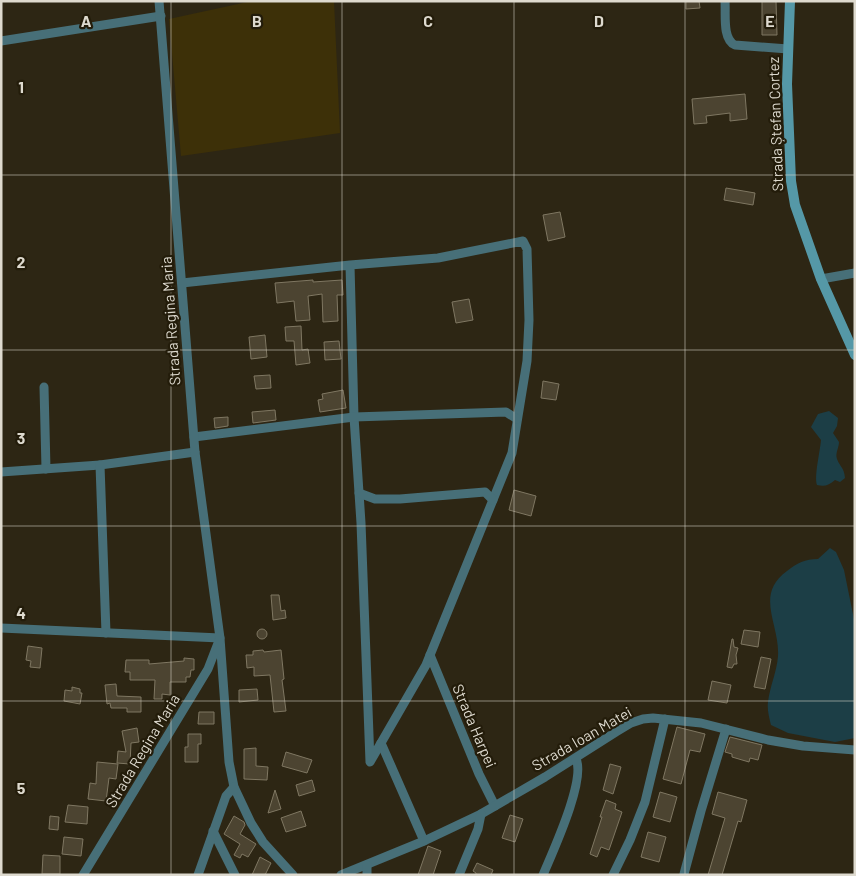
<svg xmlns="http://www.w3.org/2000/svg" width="856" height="876" font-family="Barlow,sans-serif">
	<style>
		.green { fill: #3d3008 }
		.water { fill: #1c3e46 }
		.building { fill: #4c4431; stroke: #7f7762 }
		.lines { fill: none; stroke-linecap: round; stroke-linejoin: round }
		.street { stroke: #476f78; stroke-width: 9 }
		.secondary { stroke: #5598a7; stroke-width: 10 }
		.grid { fill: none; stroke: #dedacf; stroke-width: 1; stroke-opacity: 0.55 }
		.labels { text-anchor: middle; stroke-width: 4.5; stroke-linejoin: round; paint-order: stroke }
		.street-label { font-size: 15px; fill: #dedacf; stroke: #231c0a }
		.grid-label { font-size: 16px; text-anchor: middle; font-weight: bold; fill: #dedacf; stroke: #231c0a; stroke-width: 4.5; stroke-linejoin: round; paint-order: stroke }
	</style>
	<rect width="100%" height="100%" fill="#2d2614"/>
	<path class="green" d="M252,1h82l6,132 -159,23 -12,-137z"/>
	<g class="water">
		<path d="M829,411l9,7 -1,8 -4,7 6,9c0,6 -4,11 -2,17 3,8 7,8 8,19l-5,4 -5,-2c-6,5 -10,7 -18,5 -3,-9 3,-33 4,-45l-10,-13 7,-13z"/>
		<path d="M830,548l6,4 8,18 11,54v114l-20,4 -47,-9 -17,-8c-2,-8 -4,-16 -3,-23 2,-16 9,-31 10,-46 2,-32 -24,-61 9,-85 10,-8 18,-12 31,-12z"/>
	</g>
	<g class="building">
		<path d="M686,1h13l1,7 -14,1z"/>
		<path d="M762,1h14l1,34h-15z"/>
		<path d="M745,94l2,25 -17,2v-8l-24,3 1,7 -13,1 -2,-25z"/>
		<path d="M726,188l29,5 -2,12 -29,-5z"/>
		<path d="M560,212l5,25 -17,4 -5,-26z"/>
		<path d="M313,280v2l29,-2 1,15h-6l1,26 -15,1 -1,-28 -14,2 2,24 -14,1 -2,-20 -17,2 -2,-20z"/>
		<path d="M469,299l4,21 -17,3 -4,-21z"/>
		<path d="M301,326l1,24 6,-1 2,14 -14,2 -2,-24h-8l-1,-14z"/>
		<path d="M265,335l2,22 -16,2 -2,-22z"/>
		<path d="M339,341l2,18 -16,1 -1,-18z"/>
		<path d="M270,375l1,13 -15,1 -2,-13z"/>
		<path d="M543,381l16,3 -3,16 -15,-2z"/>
		<path d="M343,390l3,18 -26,4 -2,-12 5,-1 -1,-5z"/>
		<path d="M275,410l1,10 -23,3 -1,-11z"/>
		<path d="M228,417v9l-13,2 -1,-10z"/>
		<path d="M514,490l22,6 -5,20 -22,-6z"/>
		<path d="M271,595h8l2,16 4,-1 1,8 -13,2z"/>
		<circle cx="262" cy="634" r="5"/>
		<path d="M744,630l16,2 -2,15 -17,-3z"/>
		<path d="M732,639h1l1,8 4,1 -2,7 1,9h-3l-2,4 -5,-1z"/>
		<path d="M28,646l14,2 -2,20 -10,-1 1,-6 -5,-1z"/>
		<path d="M263,650l1,2 17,-2 3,29 -2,1 4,31 -12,1 -4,-37 -16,1v-9l-7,1 -1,-13h7v-4z"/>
		<path d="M761,657l10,2 -6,30 -11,-2z"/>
		<path d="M184,658l10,1v11h-3l-1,7h-4v5h-16v13l-8,-1v5h-8l1,-19h-25v-8h-5l1,-12h23v4l35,-3z"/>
		<path d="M712,681l19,4 -4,18 -19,-3z"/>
		<path d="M116,684l1,12 24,1v15h-14v-4h-16l-1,-5 -3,1 -2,-19z"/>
		<path d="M72,687l8,2v4h2l-2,11 -16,-3 1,-11 7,1z"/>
		<path d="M257,689l1,11 -19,2v-12z"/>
		<path d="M199,712h15v12h-16z"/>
		<path d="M677,727l28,7 -5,18 -10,-2 -9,34 -18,-5z"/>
		<path d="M137,728l2,14 -8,1 -1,21 -13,-1 1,-12 8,1 -4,-21z"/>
		<path d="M188,734h13v10h-3v18h-13v-15h3z"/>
		<path d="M730,737l32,8 -4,15 -8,-2 -1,4 -17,-5v-3l-7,-2z"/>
		<path d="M256,748v18l12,1 -1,13 -23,-1v-30z"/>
		<path d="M286,752l26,8 -5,13 -25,-7z"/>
		<path d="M97,762l21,2 -2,15 -7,-1 -3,23 -18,-2 2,-16 6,1z"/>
		<path d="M610,764l11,3 -8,27 -10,-4z"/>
		<path d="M312,780l3,11 -16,5 -3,-11z"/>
		<path d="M275,790l6,19 -13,4z"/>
		<path d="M660,792l17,5 -7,25 -17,-5z"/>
		<path d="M718,792l29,8 -6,22 -3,-1 -16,54h-14l17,-57 -13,-4z"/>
		<path d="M606,800l10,4 -1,5 7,3 -13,38 -8,-3 -4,10 -7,-3 12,-37h-2z"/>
		<path d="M68,805l20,2 -1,17 -22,-2z"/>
		<path d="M301,811l5,15 -20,6 -5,-14z"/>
		<path d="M510,815l13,4 -8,23 -13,-4z"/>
		<path d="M50,816l9,1 -1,13 -9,-1z"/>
		<path d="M234,816l10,6 1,3 -5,9 16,10 -8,13 -6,-3 -2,4 -6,-3 6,-11 -16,-10z"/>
		<path d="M648,832l18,5 -7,25 -18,-5z"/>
		<path d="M64,837l19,2 -2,17 -19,-2z"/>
		<path d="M428,846l13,5 -8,24h-15z"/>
		<path d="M43,855l17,1v18h-18z"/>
		<path d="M260,857l11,6 -6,12h-13z"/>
		<path d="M477,863l16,7 -2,5h-15v-2l-3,-2z"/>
	</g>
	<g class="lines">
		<g class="street">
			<path d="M725,1c1,13 -3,38 10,44l53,4"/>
			<path d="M1,41l160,-25"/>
			<path d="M821,279l34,-6"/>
			<path d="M182,283l168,-18 88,-7 85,-17 4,8 2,71 -2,41 -15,92 -86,212 -56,97 -9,-239 -7,-106 -4,-152"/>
			<path d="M44,387l2,82"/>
			<path d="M194,437l160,-20 152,-5 11,7"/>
			<path d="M1,472l99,-7"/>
			<path d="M359,493l16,6h25l85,-7 8,8"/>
			<path d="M1,628l219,10 9,124 5,25 17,36 12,19 30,33"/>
			<path d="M106,633l-6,-168 95,-13"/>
			<path d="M430,655l49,119 16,32"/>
			<path d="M381,743l43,98"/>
			<path d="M213,831l22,44"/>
			<path d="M684,874l17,-63 25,-82"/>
			<path d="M83,875l125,-206 12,-31 -25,-186 -36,-451"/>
			<path d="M198,875l28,-79 8,-9"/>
			<path d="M341,875l83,-34 57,-27 64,-37 71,-45 15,-9 12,-4 10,-1 48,5 67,17 35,6 52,4"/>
			<path d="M367,875v-10"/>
			<path d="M459,875l19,-46 3,-15"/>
			<path d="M543,875c10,-24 43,-95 33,-116"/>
			<path d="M613,875l17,-35 15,-38 20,-83"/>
		</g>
		<path class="secondary" d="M790,1l-3,83 4,97 4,24 26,74 34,76"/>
	</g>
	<path class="grid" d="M171,1v874M342,1v874M514,1v874M685,1v874M1,175h854M1,350h854M1,526h854M1,701h854"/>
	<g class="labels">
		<g class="street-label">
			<text transform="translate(776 124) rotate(-92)" y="5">Strada Ștefan Cortez</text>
			<text transform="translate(171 321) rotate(-94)" y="5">Strada Regina Maria</text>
			<text transform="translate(474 726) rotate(67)" y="5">Strada Harpei</text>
			<text transform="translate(582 739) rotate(-30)" y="5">Strada Ioan Matei</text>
			<text transform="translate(143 751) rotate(-59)" y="5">Strada Regina Maria</text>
		</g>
	</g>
	<g class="grid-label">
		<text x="86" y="27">A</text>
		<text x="257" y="27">B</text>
		<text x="428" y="27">C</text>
		<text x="599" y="27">D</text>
		<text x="770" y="27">E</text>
		<text x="21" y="93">1</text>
		<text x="21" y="268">2</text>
		<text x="21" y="444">3</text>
		<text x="21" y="619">4</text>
		<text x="21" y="794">5</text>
	</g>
	<rect width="856" height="876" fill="none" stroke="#dedacf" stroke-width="5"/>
</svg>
